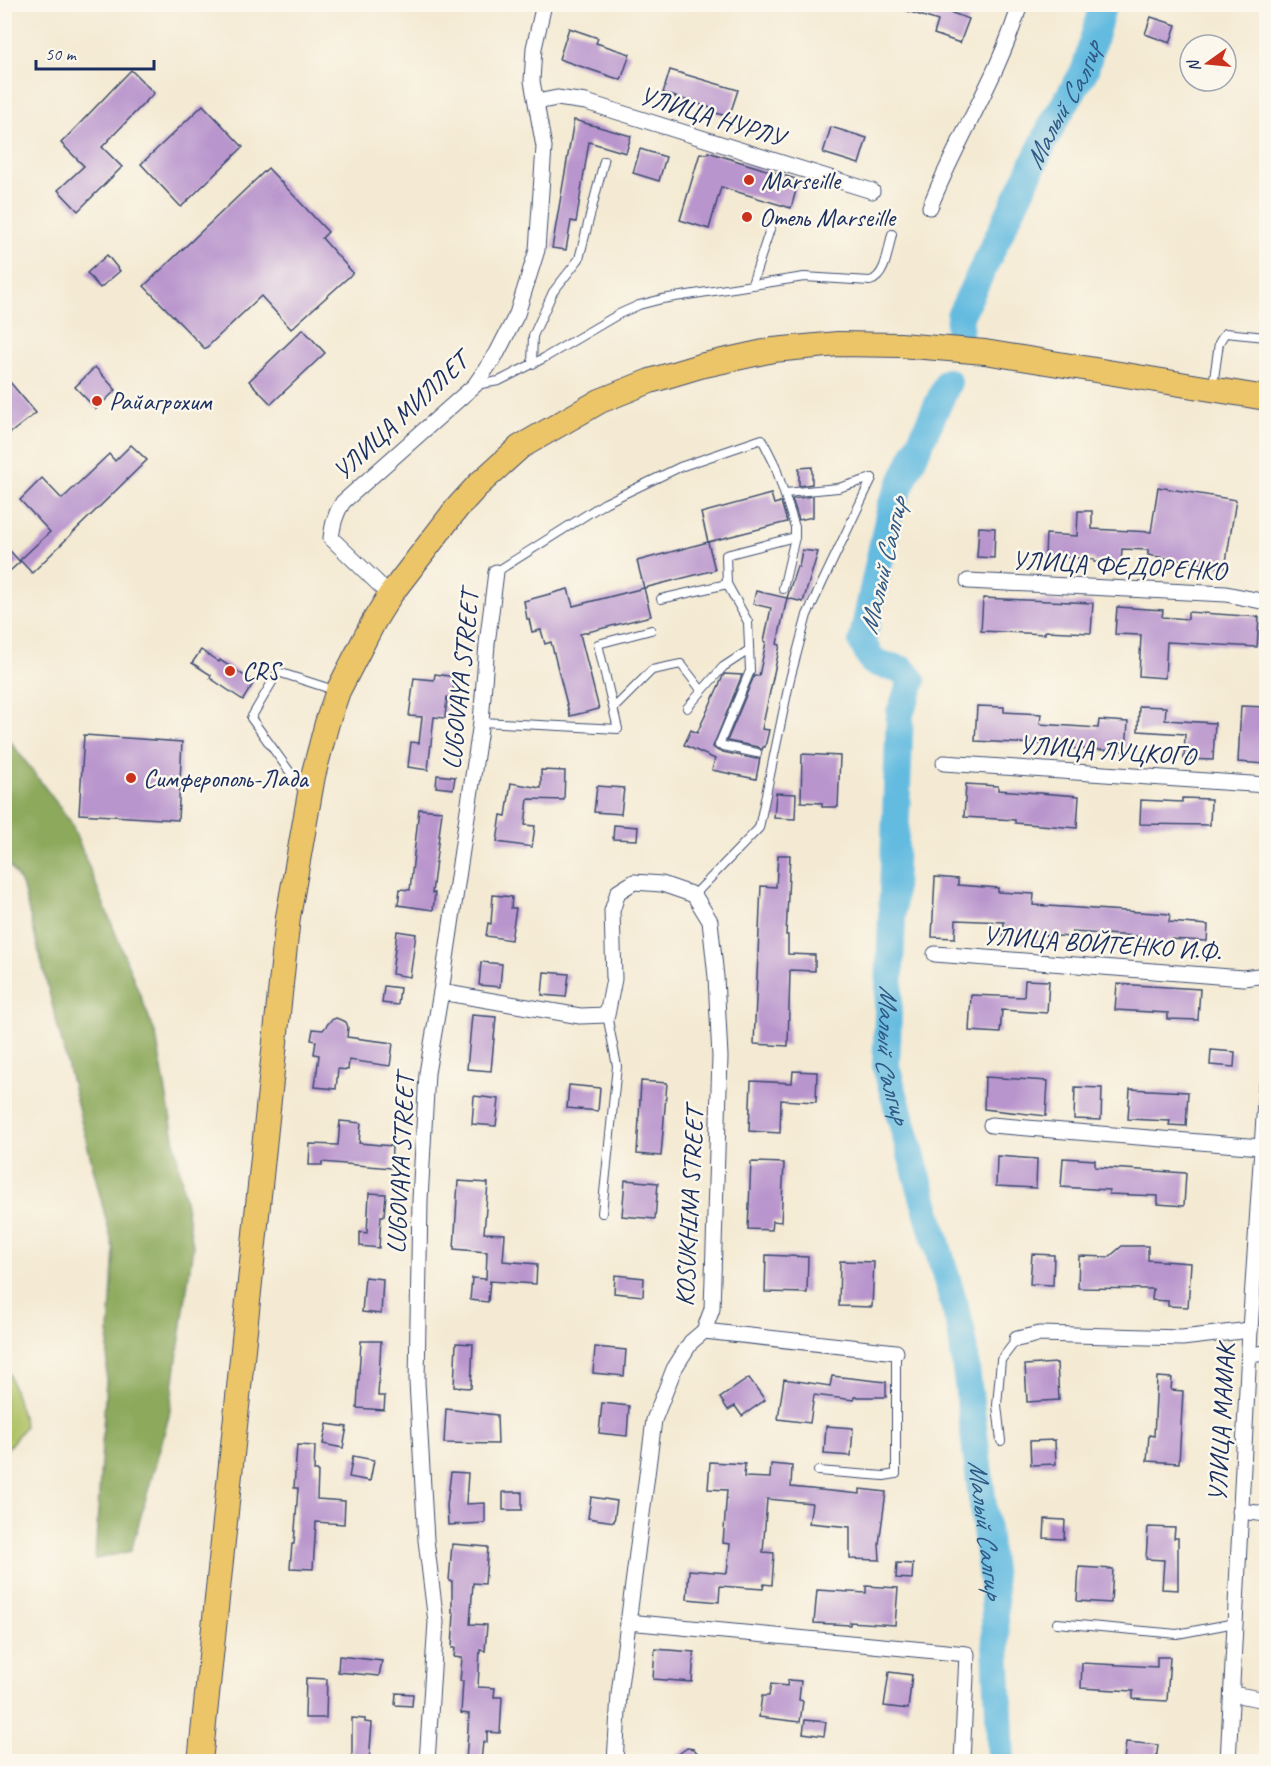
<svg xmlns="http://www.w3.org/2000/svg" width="1271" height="1766" font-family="Caveat,sans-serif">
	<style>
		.green { fill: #b0c367; stroke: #667962; stroke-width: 1.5 }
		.forest { fill: #8ca95c; stroke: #546c5d; stroke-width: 1.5 }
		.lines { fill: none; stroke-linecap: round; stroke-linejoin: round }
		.river { stroke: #63bbe0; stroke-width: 28 }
		.building { fill: #b995cd }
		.service-casing { stroke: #3c4b70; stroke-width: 10 }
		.minor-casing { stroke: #3c4b70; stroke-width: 17 }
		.primary-casing { stroke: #3c4b70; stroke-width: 26 }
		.service { stroke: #fff; stroke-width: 8 }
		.minor { stroke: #fff; stroke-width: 15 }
		.primary { stroke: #edc569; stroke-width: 24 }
		.poi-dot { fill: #c8321e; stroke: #fbf7ec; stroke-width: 2 }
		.labels { text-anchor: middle; stroke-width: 5; stroke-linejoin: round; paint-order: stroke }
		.street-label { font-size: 26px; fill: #1b2f5e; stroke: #fbf7ec }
		.poi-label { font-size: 26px; fill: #1b2f5e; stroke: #fbf7ec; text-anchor: start }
		.water-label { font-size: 27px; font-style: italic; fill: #315985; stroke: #fbf7ec }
	</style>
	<rect width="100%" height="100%" fill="#fbf7ec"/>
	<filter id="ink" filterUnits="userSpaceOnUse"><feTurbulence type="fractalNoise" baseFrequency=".0167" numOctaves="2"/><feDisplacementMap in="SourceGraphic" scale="12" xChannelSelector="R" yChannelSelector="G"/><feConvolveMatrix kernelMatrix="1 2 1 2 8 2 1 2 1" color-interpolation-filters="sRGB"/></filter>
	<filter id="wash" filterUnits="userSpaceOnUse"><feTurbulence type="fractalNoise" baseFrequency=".008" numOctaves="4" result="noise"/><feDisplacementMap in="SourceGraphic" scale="24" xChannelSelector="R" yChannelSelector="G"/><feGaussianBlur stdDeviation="1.35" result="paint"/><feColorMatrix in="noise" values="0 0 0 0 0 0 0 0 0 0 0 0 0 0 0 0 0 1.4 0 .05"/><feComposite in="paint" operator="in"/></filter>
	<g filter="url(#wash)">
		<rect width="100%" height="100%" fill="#f4ead3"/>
		<path class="green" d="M4,1357l21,69 -20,26h-1z"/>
		<path class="forest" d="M4,733l67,89 85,213 37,211 -24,170 -38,135 -36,8 19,-308 -92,-367 -17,-25z"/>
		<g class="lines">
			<g class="river">
				<path id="s1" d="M959,333l1,-17 93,-193 32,-53 18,-66"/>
				<path id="s2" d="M948,382l-57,124 -29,136 11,20 30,8 9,11 -12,32 -14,354 75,262 33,265 7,168"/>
			</g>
		</g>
		<g id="blocks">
			<g class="building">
				<path d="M896,4h31l42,15 -9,24 -26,-9 4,-13 -43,-14z"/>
				<path d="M1151,17l25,8 -6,18 -25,-9z"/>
				<path d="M569,28l29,10 -2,5 34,11 -9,26 -62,-21z"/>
				<path d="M131,70l23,23 -52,54 20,20 -44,44 -20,-21 26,-24 -23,-23z"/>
				<path d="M670,70l68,20 -9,27 -19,-6 1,-3 -48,-15z"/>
				<path d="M203,105l40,42 -62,60 -40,-43z"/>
				<path d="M574,120l57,16 -5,17 -37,-11 -13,80 -5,-1 -5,29 -14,-2z"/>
				<path d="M831,127l36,11 -8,26 -36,-11z"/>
				<path d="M640,149l26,8 -7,24 -26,-8z"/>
				<path d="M708,152l91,28 -8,28 -70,-21 -12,42 -29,-9 20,-67 7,1z"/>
				<path d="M268,168l60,64 -6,6 31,35 -62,56 -30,-33 -56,53 -61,-63z"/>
				<path d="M107,255l13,16 -20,17 -13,-15z"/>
				<path d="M303,329l22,24 -54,51 -22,-23z"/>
				<path d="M95,367l21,23 -20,19 -21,-22z"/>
				<path d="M4,375l32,38 -32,25z"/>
				<path d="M131,445l16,15 -115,113 -12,-13 30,-28 -30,-32 22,-22 20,21 47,-45 6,7z"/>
				<path d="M812,467v17l-13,2v-18z"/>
				<path d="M1158,487l78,13 -11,68 -77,-13v-5l-26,-1 -1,14 -27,-1v-3l-49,-3 1,-22 31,2 1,-25h14v18l59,3z"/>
				<path d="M771,494l3,10 7,-2 6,20 -79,20 -7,-29z"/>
				<path d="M813,496v21l-14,3 -7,-21z"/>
				<path d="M979,527l16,1 -1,30 -17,-1z"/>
				<path d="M708,542l7,28 -71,18 -7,-27z"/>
				<path d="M4,544l16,18 -16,14z"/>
				<path d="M802,550l16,2 -15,50 -16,-4 10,-32 2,1z"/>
				<path d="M644,588l7,28 -71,18 19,75 -29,7 -19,-74 -6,2 -4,-14 -9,2 -3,-13h-2l-3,-18 44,-12 5,17z"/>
				<path d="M756,591l31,7 -10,46 3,1 -18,84 7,1 -4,17h-2l-1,3 -4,-3 -31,-6 27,-65h5l7,-34 -2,-1 7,-33 -18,-4z"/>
				<path d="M983,598l110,5 -2,30 -46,-2v3l-64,-3z"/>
				<path d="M1117,607l46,3 -1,7 26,2v-7l71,5 -2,30 -90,-5 -2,36 -26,-2 2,-41 -26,-1z"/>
				<path d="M201,650l18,12 1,-2 34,22 -11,18 -33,-22 1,-3 -19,-12z"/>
				<path d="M435,674l20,3 -3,20h-5l-2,21 -11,-1 -6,53 -20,-3 3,-25 8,1 3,-26 -13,-1 5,-38 20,2z"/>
				<path d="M724,674l18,1 -29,72 5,4 38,8 4,-1 -4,21 -44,-9 3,-11 -31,-14 7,-15 6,3z"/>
				<path d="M977,706l27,1v5l37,2 -1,10 58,4 1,-8 29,2 -2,29 -69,-3v-3l-82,-4z"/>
				<path d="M1139,706l27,1 -1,13 50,3 -2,37 -29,-1 1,-25 -47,-3z"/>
				<path d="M1241,706l25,1v57l-28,-2z"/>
				<path d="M84,735l98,7 -4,78 -99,-6z"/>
				<path d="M802,754l38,2 -2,51h-16v-4l-21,-1z"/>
				<path d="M541,770l24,1 -1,29 -36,-1 -3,26 10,1 -3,21 -35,-5 4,-27 5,1 5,-33 30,5z"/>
				<path d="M437,775l18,2 -2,12 -17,-2z"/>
				<path d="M966,784l32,2v4l81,6 -2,32 -62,-5v-3l-51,-3z"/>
				<path d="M597,786l27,2 -3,26 -27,-2z"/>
				<path d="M776,793l20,1 -1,25 -21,-1z"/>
				<path d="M1182,798l29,1 -1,26 -70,-1 1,-24 41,2z"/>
				<path d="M419,809l23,2 -10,82h3l-2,17 -35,-5 2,-16 10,1z"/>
				<path d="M614,825l24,2 -1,13 -24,-1z"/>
				<path d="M778,855h12l-4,80h2v19l27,1v16l-25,-1 -2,76 -34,-2 7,-158 15,1z"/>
				<path d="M935,877l23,2v6l40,3v4l36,2 -1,11 137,9 -1,8 39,3 -1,16 -39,-2v4l-32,-2v-5l-64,-4v5l-33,-2 -1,9 -35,-2 1,-20 -48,-2 -1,18 -23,-1z"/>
				<path d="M493,895l19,2 -1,11h5l-5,32 -25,-4 2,-13 3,1z"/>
				<path d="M397,931l19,3 -6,43 -18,-3z"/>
				<path d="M481,962l21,2 -2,23 -21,-2z"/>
				<path d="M544,972l25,2 -3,23 -24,-2z"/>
				<path d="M1025,980l24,1 -2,32 -45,-3 -2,23 -31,-2 2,-36 53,2z"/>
				<path d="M1117,984l83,5 -2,31 -30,-1v-6l-53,-3z"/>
				<path d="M384,986l16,2 -2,17 -16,-2z"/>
				<path d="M472,1015l24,2 -5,54 -24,-2z"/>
				<path d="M336,1018l10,4 2,5 -1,10 46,6 -3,23 -41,-6 -1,10 -10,-1 -2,20 -21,-2 4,-32 -5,-1 2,-13 -5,-1 2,-11 10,1 8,-10z"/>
				<path d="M1211,1050l24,2 -1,15 -24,-2z"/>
				<path d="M793,1071l24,1 -1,30 -35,-2 -1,33 -31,-2 2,-50 41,2z"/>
				<path d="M985,1077l63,4 -2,35 -62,-7z"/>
				<path d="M641,1081l26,2 -6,73 -24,-2z"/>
				<path d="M569,1085l31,3 -2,23 -31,-3z"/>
				<path d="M1075,1087l27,1 -1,32 -27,-1z"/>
				<path d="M1130,1089l58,3 -2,34 -17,-1 1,-4 -42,-2z"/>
				<path d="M474,1096l25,3 -3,27 -24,-2z"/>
				<path d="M340,1121l21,2 -2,20 33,3 -1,22 -69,-6v3h-13l1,-21 28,1z"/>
				<path d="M997,1156l40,3 -1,29 -40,-2z"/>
				<path d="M1063,1158l32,2v7l91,6 -2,33 -26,-2v-8l-49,-2v-4l-48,-3z"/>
				<path d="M751,1162l33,1 -3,59 -8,-1 -1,9 -24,-1z"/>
				<path d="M625,1180l33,3 -3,36 -33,-3z"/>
				<path d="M458,1181l30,2 -4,50 21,1 -2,27 34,3 -1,20 -46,-3 -2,21 -18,-2 2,-22 14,1 1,-27 -33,-3z"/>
				<path d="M369,1193l17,1 -2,22h-3l-2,32 -19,-2v-14l7,1z"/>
				<path d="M1122,1246h26v14l43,3 -3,44 -20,-1v-5l-16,-1 1,-11 -75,-1 1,-32 30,1z"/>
				<path d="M1032,1254l22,1 -1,30 -23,-1z"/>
				<path d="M766,1255l42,2 -1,36 -42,-1z"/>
				<path d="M840,1261l34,1 -2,45 -33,-1z"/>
				<path d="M615,1275l29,3 -1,18 -29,-3z"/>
				<path d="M365,1277l18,2 -2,35 -19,-2z"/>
				<path d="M361,1341h20l-3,55h7l-1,14 -27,-2z"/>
				<path d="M456,1343l17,1 -2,44 -17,-1z"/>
				<path d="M595,1347l31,3 -2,26 -31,-3z"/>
				<path d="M1057,1363l2,37 -32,2 -2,-37z"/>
				<path d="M832,1376l54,6v15h-32v3l-40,-5 -4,28 -32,-4 6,-40 46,7z"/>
				<path d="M1157,1377l15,1 -1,12 12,1 -4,72 -32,-2 2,-26 5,1z"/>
				<path d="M749,1378l16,22 -23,16 -7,-10 -7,4 -8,-12z"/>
				<path d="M602,1403l27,3 -2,30 -28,-3z"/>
				<path d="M446,1409l51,6 1,29 -54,-1z"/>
				<path d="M327,1424l20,3 -4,21 -20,-4z"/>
				<path d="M826,1426l27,2 -2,28 -27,-2z"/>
				<path d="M1055,1440l1,24 -25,1 -1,-24z"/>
				<path d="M297,1445l18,1 -1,25h4l-1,28 28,2 -1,23 -28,-2 -3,47 -23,-1 2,-24h2l4,-56h-4z"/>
				<path d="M353,1456l21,4 -4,21 -21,-4z"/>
				<path d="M710,1462l35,2 -1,13 26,1 1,-14 21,2 -1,21 69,7v-5l26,3 -7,52 1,16 -30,-1v-32l-41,-4 3,-20 -45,-4 -4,53 11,1 -2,32 -8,-1 -1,5 -43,-3 -1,16 -32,-3 2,-29 38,3 3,-29 -7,-1 4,-53 -19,-1z"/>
				<path d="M451,1472l17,1 -2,31 19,-1v20l-37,2 -1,-20z"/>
				<rect x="503" y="1492" width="19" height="18"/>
				<path d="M591,1497l26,4 -3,21 -26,-4z"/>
				<path d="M1045,1519l20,1 -1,19 -20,-1z"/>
				<path d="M1148,1527l27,1 -1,10h4v52l-16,-1 2,-29 -18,-1z"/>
				<path d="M452,1544l36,3 -3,37 -12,-1 -3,41 17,1 -2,26 -5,-1 -2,37 17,1 -1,9h8l-2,36 -13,-1v10h-4l-2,19h-15l3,-47 -8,-1 2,-32h-3l2,-23 -8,-1 1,-9h-3l2,-35h-2v-32h-3z"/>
				<path d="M897,1563l16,1 -1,15 -16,-1z"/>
				<path d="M1079,1567l34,2 -2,34 -34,-2z"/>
				<path d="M866,1586l32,2 -3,37 -45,-3v3l-36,-2 3,-33 49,3z"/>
				<path d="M655,1649l39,3 -2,30 -39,-3z"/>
				<path d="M339,1656l43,5 -3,15 -41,-4z"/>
				<path d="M1157,1657h13l-3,44 -34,-2v-8l-52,-3 1,-25 75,4z"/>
				<path d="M889,1672l23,3 -4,34 -24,-3z"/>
				<path d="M306,1678l21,1 -1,39h-21z"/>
				<path d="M788,1680l13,1 -2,19 4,1 -3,21 -41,-5 3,-21h7l2,-12 16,2z"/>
				<path d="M396,1693l17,1 -1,12 -17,-1z"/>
				<path d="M352,1718l13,1v3l7,1 -3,38h-17z"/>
				<path d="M805,1720l21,2 -2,14 -21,-3z"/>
				<path d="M1126,1742l32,3 -2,16h-32z"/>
				<path d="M687,1748l7,1 10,12h-35z"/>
			</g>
		</g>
	</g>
	<g filter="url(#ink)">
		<use href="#blocks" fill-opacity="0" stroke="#3c4b70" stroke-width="1.5"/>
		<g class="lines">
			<g class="service-casing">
				<g id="service">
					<path d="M752,284l20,-61"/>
					<path d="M532,364l1,-28 20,-44 26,-33 25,-98"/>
					<path d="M475,385l24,-4 45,-23 75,-44 20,-9 23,-6 142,-22 66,4c16,-4 18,-32 22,-47"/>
					<path d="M1213,386l6,-43 6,-10 41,4"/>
					<path d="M785,493l53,-5 34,-10"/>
					<path d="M496,572l109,-69 75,-36 82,-28 13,26 20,62v10l-12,52"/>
					<path d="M661,599l66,-15"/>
					<path d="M614,708l38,-38 29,-6 21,27"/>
					<path d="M687,708l36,-41 26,-17"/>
					<path d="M481,722l137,7 -20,-85 53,-14"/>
					<path d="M757,753l-38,-8 31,-74 -2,-49 -21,-38 -1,-29 69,-18"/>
					<path d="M305,793l-54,-75 27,-46 56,18"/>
					<path d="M694,895l65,-67 31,-149 17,-64 65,-137"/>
					<path d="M602,1213l15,-147 -10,-51"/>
					<path d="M1001,1441l-4,-36 4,-45 16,-21"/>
					<path d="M818,1471l66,5 12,-2v-122"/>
					<path d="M1057,1623l120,11 58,-11"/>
				</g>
			</g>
			<g class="minor-casing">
				<g id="minor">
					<path d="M537,102l20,-4 29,4 286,89"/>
					<path d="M930,207c27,-69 69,-131 90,-203"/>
					<path d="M968,581l258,13 40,8"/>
					<path d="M390,595l-59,-57c2,-14 4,-24 12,-36l132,-117 22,-32 20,-39 20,-64 7,-103 -12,-66 2,-33 10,-44"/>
					<path d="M944,763l322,22"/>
					<path d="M935,954l308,24 23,-3"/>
					<path d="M441,992l139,24 27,-1 7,-36 -2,-68 6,-19 16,-10 28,2 32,11 16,26 6,56 4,80 -8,252 -8,22 -13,11 -17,27 -20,51 -35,274 -4,68"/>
					<path d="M991,1125l270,22"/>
					<path d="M704,1331l192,21"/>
					<path d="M1017,1339l22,-5 143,4 68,-8"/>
					<path d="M1249,1355l17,-2"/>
					<path d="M1240,1511l26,3"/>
					<path d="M628,1622l339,32 -5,108"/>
					<path d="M1232,1694l34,6"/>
					<path d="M427,1762l9,-140 -10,-82 -9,-158 3,-182 7,-127 14,-81 40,-270 6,-78 9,-72"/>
					<path d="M1228,1762l22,-432 16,-243"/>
				</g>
			</g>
			<g class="primary-casing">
				<path id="primary" d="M200,1762l88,-845 25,-141 14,-53 11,-32 36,-70 16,-26 67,-87 21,-23 42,-38 80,-46 50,-20 50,-15 73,-16 65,-6 62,1 85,7 281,46"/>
			</g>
			<use href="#service" class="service"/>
			<use href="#minor" class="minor"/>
			<use href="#primary" class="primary"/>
		</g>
	</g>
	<g class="poi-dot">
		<circle cx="749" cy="180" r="6"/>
		<circle cx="747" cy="217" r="6"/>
		<circle cx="97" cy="401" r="6"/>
		<circle cx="230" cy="671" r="6"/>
		<circle cx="131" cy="778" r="6"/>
	</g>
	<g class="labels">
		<g class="street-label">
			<text transform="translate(712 116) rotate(17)" y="9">УЛИЦА НУРЛУ</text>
			<text transform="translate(400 416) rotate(-43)" y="9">УЛИЦА МИЛЛЕТ</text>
			<text transform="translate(1119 565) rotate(3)" y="9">УЛИЦА ФЕДОРЕНКО</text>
			<text transform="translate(460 680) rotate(-84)" y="9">LUGOVAYA STREET</text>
			<text transform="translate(1107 750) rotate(4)" y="9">УЛИЦА ЛУЦКОГО</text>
			<text transform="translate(1102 943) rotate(4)" y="9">УЛИЦА ВОЙТЕНКО И.Ф.</text>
			<text transform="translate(400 1164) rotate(-87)" y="9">LUGOVAYA STREET</text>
			<text transform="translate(689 1207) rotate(-87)" y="9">KOSUKHINA STREET</text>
			<text transform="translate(1221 1423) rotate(-87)" y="9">УЛИЦА МАМАК</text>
		</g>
		<g class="poi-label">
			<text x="761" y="189">Marseille</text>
			<text x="759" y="226">Отель Marseille</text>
			<text x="109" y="410">Райагрохим</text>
			<text x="242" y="680">CRS</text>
			<text x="143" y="787">Симферополь-Лада</text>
		</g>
		<g class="water-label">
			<text dy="9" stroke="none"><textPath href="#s1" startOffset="252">Малый Салгир</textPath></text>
			<text transform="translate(883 566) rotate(-77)" y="9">Малый Салгир</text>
			<text dy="9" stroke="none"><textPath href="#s2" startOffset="720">Малый Салгир</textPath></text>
			<text dy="9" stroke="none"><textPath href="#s2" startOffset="1206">Малый Салгир</textPath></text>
		</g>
	</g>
	<rect width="1271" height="1766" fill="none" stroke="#fbf7ec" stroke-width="24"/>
	<g transform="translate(1208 63) rotate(255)"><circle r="28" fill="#fbf7ec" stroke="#a1a7b3" stroke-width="1.5"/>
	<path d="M0-4.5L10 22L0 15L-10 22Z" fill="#c8321e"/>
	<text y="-9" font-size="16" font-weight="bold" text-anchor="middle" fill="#1b2f5e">N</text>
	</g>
	<path d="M36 60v9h118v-9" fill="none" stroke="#1b2f5e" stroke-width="3"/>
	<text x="45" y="60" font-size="18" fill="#1b2f5e" stroke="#fbf7ec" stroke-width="4.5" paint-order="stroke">50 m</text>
</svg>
